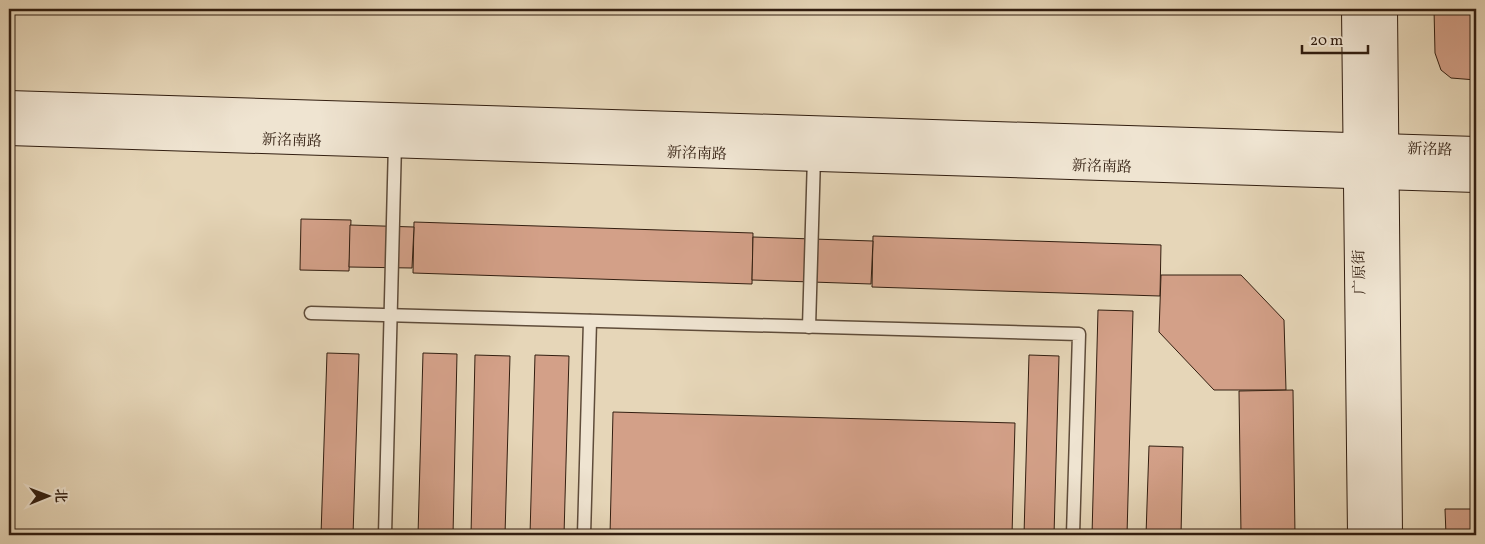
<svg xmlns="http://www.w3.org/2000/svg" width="1485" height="544" font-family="Vollkorn,'Noto Serif SC',serif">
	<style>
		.building { fill: #d3a088; stroke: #321e10 }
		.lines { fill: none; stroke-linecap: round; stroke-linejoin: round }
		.lane-casing { stroke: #5f4c3a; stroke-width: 15 }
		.secondary-casing { stroke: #321e10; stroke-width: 30 }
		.lane { stroke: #efe4d1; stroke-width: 12 }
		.secondary { stroke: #efe4d1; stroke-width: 28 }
		.labels { text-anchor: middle; stroke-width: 5; stroke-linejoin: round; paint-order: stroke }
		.street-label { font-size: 15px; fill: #321e10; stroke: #efe4d1 }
	</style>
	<rect width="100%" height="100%" fill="#e6d6b8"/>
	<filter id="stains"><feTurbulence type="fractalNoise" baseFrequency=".004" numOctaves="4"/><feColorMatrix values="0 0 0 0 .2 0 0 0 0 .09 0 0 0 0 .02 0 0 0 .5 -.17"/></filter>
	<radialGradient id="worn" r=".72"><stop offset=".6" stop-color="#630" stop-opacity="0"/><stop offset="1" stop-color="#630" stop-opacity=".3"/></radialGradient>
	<g class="building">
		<path d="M1434,9h42v71l-25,-2 -10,-8 -6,-17z"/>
		<path d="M301,219l50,1 -2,51 -49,-1z"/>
		<path d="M414,222l339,11 -1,51 -339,-11z"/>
		<path d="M350,225l64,2 -2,41 -63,-1z"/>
		<path d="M873,236l288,9 -1,51 -288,-9z"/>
		<path d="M753,237l120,4 -2,43 -119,-4z"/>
		<path d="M1161,275h80l43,45 2,70h-72l-55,-58z"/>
		<path d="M1098,310l35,1 -6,224h-35z"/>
		<path d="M327,353l32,1 -6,181h-32z"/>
		<path d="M423,353l34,1 -4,181h-35z"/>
		<path d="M475,355l35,1 -5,179h-34z"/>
		<path d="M535,355l34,1 -5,179h-34z"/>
		<path d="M1029,355l30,1 -5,179h-30z"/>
		<path d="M1293,390l2,145h-54l-2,-144z"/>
		<path d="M613,412l402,11 -3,112h-402z"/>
		<path d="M1149,446l34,1 -2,88h-35z"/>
		<path d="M1445,509h31v26h-30z"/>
	</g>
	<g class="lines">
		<g class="lane-casing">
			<g id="lane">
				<path d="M311,313l768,21 -6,201"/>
				<path d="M809,327l5,-170"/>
				<path d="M385,535l10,-392"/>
				<path d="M584,535l6,-214"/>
			</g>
		</g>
		<g class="secondary-casing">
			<g id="secondary">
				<path d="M1356,9l6,526"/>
				<path d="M1383,9l5,526"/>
				<path d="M9,105l1467,46"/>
				<path d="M9,131l1467,47"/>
			</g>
		</g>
		<use href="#lane" class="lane"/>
		<use href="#secondary" class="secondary"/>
	</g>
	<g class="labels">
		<g class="street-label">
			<text transform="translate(292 140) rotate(2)" y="5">新洺南路</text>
			<text transform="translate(1430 149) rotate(2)" y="5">新洺路</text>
			<text transform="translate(697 153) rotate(2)" y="5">新洺南路</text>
			<text transform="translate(1102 166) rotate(2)" y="5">新洺南路</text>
			<text transform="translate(1359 272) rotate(-91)" y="5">广原街</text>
		</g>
	</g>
	<rect width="1485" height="544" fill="none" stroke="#e6d6b8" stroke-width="30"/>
	<rect x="10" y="10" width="1465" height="524" fill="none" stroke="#321e10" stroke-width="2.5"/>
	<rect x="15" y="15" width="1455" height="514" fill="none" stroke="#321e10"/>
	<g transform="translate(48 496) rotate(89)" stroke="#efe4d1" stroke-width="4" paint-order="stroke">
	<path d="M0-4L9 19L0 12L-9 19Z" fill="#321e10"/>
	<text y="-8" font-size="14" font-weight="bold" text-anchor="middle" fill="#321e10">北</text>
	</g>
	<path d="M1302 45v8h66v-8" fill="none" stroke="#321e10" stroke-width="2.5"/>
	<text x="1310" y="45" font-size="15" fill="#321e10" stroke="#efe4d1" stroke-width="4" paint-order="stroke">20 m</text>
	<rect width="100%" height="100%" filter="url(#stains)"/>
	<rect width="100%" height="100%" fill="url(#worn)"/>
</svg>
